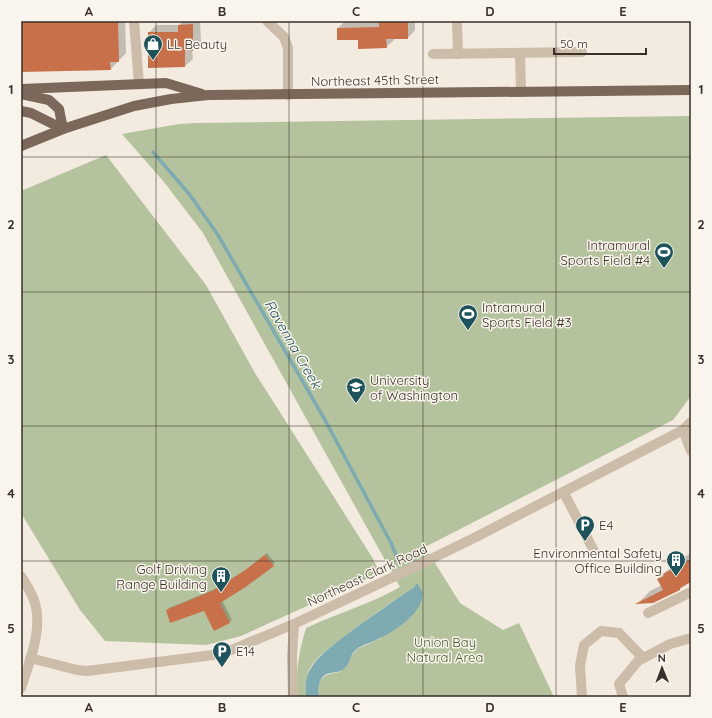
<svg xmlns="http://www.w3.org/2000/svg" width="712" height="718" font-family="Quicksand,sans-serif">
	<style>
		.green { fill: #b4c39e }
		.water { fill: #7dabb1 }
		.shadow { fill: #0003 }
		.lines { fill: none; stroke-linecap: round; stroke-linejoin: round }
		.stream { stroke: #7dabb1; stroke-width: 3.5 }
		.building { fill: #c77049 }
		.minor { stroke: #ccbcaa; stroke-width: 10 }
		.major { stroke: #7b685b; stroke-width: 10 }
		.grid { fill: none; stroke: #39302a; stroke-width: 1; stroke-opacity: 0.55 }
		.labels { text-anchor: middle; stroke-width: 3; stroke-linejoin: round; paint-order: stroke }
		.poi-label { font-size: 13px; fill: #39302a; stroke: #faf5ec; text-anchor: start }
		.street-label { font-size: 13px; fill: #39302a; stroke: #faf5ec }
		.park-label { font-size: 13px; fill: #45582d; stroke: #faf5ec }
		.water-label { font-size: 14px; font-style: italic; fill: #1f535c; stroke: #faf5ec }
		.neatline { fill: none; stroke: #39302a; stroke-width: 1.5 }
		.grid-label { font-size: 13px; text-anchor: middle; font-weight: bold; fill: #39302a }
	</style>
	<rect width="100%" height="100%" fill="#f3ebdf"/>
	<g class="green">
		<path d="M691,116v280l-18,24 -248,127 35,56 43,27 16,-7 35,74h-234c-2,-4 -2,-8 -1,-12 3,-12 10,-10 20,-13 2,-1 5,-4 8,-6l1,-6 9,-11 24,-11 36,-54 -3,3c-26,18 -52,35 -77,55 -10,8 -22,16 -28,28 -4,9 -4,18 -3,27h-8c-3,-23 1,-47 8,-69 31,-15 65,-24 94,-41l-197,-354 -39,-51 -42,-48 57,-10 17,-1z"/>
		<path d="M106,155l100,130 49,88 117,184 8,16 -139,63 -35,9 -101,-4 -25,-31 -59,-97v-322z"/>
	</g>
	<path class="water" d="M417,583l6,10c-1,3 -1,6 -2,9 -4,13 -28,31 -41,36 -7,4 -15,6 -22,10 -9,6 -8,16 -13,20 -9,9 -22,-1 -26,17 -1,5 -1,8 1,12h-14c-1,-10 -1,-21 5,-29 8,-13 20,-21 31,-30 23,-18 48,-34 72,-51z"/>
	<g class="shadow">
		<path d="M21,21h104l1,32 -16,17 -89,1z"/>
		<path d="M183,21h17l1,21 -9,8 1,9 -8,7 -36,-33 7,-8h23z"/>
		<path d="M345,21h80l-10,1v8l-7,8h-14v2l-8,7 -27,-8h-21v-11z"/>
		<path d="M267,553l8,10 -16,13 -37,24 10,20 -3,2 -24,-13 -38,1 2,-2 46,-19 32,-20z"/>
		<path d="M691,553v28l-11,8 -42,14 12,-12 12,-6 -4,-6 20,-18z"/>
	</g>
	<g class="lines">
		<path class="stream" d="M153,152l37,43 28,40 107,185 66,123 6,15"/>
	</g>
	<g class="building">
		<path d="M21,21h97l1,41h-9l1,8 -90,2z"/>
		<path d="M379,21h29v18h-22l1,9 -29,1v-9h-21v-12l42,-1z"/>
		<path d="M193,24v27h-8v16l-37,1v-36h30v-7z"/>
		<path d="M265,555l9,11 -30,22 -24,15 10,20 -16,8 -10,-20 -34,12 -4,-13 46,-19 32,-20z"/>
		<path d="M691,559v23l-11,6v2l-27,13 -18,1 28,-14 -6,-11 7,-3 -1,-2z"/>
	</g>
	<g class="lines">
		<g class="minor">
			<path d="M134,21l5,63"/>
			<path d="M267,21l17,16 4,11v47"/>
			<path d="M457,21l1,33"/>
			<path d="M520,53l1,39"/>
			<path d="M433,54l149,-2"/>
			<path d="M683,430l8,21"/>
			<path d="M564,493l31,60"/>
			<path d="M21,576c5,8 11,17 14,27 8,27 -6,60 -14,85"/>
			<path d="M648,613l43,-21"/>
			<path d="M30,658l47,12 10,1 126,-16 16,-4 65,-27 133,-63 49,-24 207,-107 8,-8"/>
			<path d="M293,697l-1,-40 2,-33"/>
			<path d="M582,697l-2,-31 4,-21 17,-14 18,2 24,25"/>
			<path d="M623,697l-4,-13 19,-23 32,-17 21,-6"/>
		</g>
		<g class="major">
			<path d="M21,89l145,-6 36,11"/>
			<path d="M21,94l28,6 10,9 4,20"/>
			<path d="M21,111l10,2 32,16"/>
			<path d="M21,146l42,-17 71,-23 37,-7 37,-4 483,-5"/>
		</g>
	</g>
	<path class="grid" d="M156,21v676M289,21v676M423,21v676M556,21v676M21,157h670M21,292h670M21,426h670M21,561h670"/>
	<defs>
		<g id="shop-pin" transform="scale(1)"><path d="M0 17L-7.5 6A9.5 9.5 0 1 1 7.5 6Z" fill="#1f535c" stroke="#faf5ec"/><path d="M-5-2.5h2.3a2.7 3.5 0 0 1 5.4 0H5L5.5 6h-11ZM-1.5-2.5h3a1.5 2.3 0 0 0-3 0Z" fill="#fff"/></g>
		<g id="stadium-pin" transform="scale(1)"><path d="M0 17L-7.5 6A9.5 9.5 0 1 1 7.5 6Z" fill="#1f535c" stroke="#faf5ec"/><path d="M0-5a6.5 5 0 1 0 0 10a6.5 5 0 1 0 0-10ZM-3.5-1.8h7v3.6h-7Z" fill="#fff"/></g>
		<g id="university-pin" transform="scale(1)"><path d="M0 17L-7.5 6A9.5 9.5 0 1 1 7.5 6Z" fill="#1f535c" stroke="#faf5ec"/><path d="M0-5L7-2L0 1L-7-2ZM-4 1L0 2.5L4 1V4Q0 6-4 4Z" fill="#fff"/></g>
		<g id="parking-pin" transform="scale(1)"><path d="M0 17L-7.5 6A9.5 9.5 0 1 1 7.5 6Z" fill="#1f535c" stroke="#faf5ec"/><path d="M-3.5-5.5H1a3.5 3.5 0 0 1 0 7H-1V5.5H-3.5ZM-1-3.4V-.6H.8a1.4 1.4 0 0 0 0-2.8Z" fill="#fff"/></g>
		<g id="building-pin" transform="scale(1)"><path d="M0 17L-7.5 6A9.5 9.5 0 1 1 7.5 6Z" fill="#1f535c" stroke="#faf5ec"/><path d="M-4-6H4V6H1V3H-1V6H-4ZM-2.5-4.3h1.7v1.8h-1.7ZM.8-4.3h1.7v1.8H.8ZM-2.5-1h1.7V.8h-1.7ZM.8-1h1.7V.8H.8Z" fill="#fff"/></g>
	</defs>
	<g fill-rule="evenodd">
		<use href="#shop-pin" x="153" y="44"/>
		<use href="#stadium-pin" x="664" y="252"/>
		<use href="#stadium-pin" x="468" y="314"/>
		<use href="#university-pin" x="356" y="387"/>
		<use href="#parking-pin" x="585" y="525"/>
		<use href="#building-pin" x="676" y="560"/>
		<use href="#building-pin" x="221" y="576"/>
		<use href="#parking-pin" x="222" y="651"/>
	</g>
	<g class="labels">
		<g class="poi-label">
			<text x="167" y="49">LL Beauty</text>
			<text x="650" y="250" text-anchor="end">Intramural<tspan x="650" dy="15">Sports Field #4</tspan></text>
			<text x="482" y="312">Intramural<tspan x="482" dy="15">Sports Field #3</tspan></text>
			<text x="370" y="385">University<tspan x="370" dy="15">of Washington</tspan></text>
			<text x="599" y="530">E4</text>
			<text x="662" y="558" text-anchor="end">Environmental Safety<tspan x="662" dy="15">Office Building</tspan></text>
			<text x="207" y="574" text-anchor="end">Golf Driving<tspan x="207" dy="15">Range Building</tspan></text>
			<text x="236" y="656">E14</text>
		</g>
		<g class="street-label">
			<text transform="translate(375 80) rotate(-1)" y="5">Northeast 45th Street</text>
			<text transform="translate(367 575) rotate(-25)" y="5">Northeast Clark Road</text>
		</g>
		<g class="park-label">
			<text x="445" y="647">Union Bay<tspan x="445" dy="15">Natural Area</tspan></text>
		</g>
		<g class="water-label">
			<text transform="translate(293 344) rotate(60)" y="5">Ravenna Creek</text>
		</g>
	</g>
	<rect width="712" height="718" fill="none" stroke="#faf5ec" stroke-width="44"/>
	<g transform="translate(662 668) rotate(359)" stroke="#faf5ec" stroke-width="3" paint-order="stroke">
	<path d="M0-3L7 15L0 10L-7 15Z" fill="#39302a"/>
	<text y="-6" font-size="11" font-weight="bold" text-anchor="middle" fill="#39302a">N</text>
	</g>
	<path d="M554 48v6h92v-6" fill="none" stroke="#39302a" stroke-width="2"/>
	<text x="560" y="48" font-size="12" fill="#39302a" stroke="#faf5ec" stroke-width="3" paint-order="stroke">50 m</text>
	<rect x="22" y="22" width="668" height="674" class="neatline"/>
	<g class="grid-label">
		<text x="89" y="16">A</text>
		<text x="222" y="16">B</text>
		<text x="356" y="16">C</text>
		<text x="490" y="16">D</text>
		<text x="623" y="16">E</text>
		<text x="11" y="94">1</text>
		<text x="701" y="94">1</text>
		<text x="11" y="229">2</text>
		<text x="701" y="229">2</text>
		<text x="11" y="364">3</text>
		<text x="701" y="364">3</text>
		<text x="11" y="498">4</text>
		<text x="701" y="498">4</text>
		<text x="11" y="633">5</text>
		<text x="701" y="633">5</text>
		<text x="89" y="712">A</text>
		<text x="222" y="712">B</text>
		<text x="356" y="712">C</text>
		<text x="490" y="712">D</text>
		<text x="623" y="712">E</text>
	</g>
</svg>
